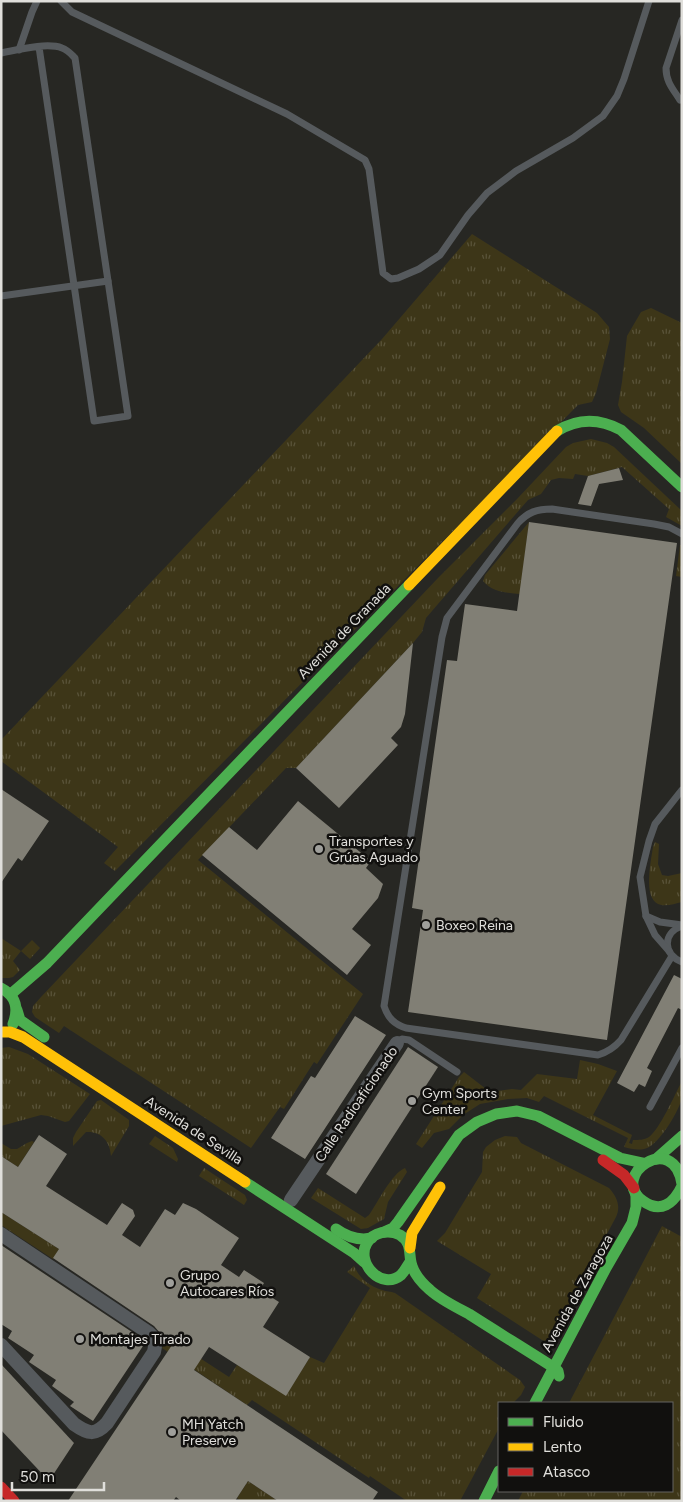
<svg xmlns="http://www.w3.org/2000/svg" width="683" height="1502" font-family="Figtree,sans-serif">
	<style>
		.grass { fill: url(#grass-tufts) }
		.building { fill: #817f75 }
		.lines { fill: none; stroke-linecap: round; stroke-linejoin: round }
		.lane { stroke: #565a5d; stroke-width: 7 }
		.street { stroke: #565a5d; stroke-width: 14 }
		.fast { stroke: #4caf50; stroke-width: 11 }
		.slow { stroke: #ffc107; stroke-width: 11 }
		.jam { stroke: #c62828; stroke-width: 11 }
		.poi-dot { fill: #9f9f9b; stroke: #11100e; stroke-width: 2 }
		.labels { text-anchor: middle; stroke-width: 5; stroke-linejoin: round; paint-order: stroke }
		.street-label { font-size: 14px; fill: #e0dfdb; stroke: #11100e }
		.poi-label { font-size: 14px; fill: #e0dfdb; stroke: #11100e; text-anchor: start }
	</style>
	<defs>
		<pattern id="grass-tufts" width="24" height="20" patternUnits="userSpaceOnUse" patternTransform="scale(1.25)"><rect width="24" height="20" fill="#3d3618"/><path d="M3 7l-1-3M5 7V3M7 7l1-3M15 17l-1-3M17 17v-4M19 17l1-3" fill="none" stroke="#595339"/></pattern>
	</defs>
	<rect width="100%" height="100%" fill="#272723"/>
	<g class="grass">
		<path d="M472,234l125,79 12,14 1,12 -14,54 -4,9 -14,3 -463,466 -11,-8 14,-16 -117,-86v-21l381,-401z"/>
		<path d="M651,308l31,15v141l-38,-36 -23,-16 -3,-7 4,-23 5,-46 14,-24z"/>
		<path d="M591,439l16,4 7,4 68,64v15l-16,-9 3,-8 -47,-42 -34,9 -13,-2 -2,5 -14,-1 -8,2 -10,14 -13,6 -90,104 -12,14 -4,14 -9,11 -117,125h-10l-88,92 165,134 -46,70 -3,-2 -30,47 -4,-2 -29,41 -187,-122 -5,7 -24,-16 -3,-5 1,-6 8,-9 397,-419 79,-79 49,-52 7,-4z"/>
		<path d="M529,522l-9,72c-13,-1 -28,-2 -37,-13l2,-6z"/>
		<path d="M680,545l2,1v31l-6,-1z"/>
		<path d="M655,842l4,2 -1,20 4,11 6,1 14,-3v29c-8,2 -17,5 -24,2 -15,-7 -7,-43 -5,-57z"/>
		<path d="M1,938l20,13 11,-11 8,8 -10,11 -9,-8 -8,10 7,9 -7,7 -4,1h-8z"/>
		<path d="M9,1047l19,7 62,40 -21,27 -4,1 -17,-6 -7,-1 -40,11v-78z"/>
		<path d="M580,1060l18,4 19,7 -24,44 39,20 -3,8 3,1 1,-4c6,0 11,0 16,-3 11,-8 26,-43 33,-56 0,6 1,14 -1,20 -3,11 -22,43 -34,47 -8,3 -15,1 -23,-1l4,-9 -84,-42 -5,6 -12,-4 -19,1 -28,5 -17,11 -14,14 -15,4 -12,15 -6,-4 43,-67 5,-5 26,20 22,-3 9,1 16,-16 40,5z"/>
		<path d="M101,1100l28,20v6l-18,30c-1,-15 -10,-25 -25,-24l-13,14v-8l3,-6 21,-31z"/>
		<path d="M155,1136l18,12 5,11 -1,3 -28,-18z"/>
		<path d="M505,1136l12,1 4,6 88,45c8,9 12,18 7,29l-66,123 -4,1 -4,-1 -65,-42 14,-24 -54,-33 8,-8 37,-61 1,-20 3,-5 9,-7z"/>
		<path d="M32,1141l2,1 -16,25 -17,-11v-13l10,6h6l10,-6z"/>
		<path d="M204,1168l41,27 2,5 -3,5 -45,-29z"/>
		<path d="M405,1168l2,4 -19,30 -4,17 -16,9 -7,1 -50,-31 7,-10 47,30 4,-3c9,-13 23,-42 36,-47z"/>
		<path d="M1,1212l58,37 -6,10 -52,-34z"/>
		<path d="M662,1226l20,11v264h-164l5,-10h149v-88h-103z"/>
		<path d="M354,1266c6,13 15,20 28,24 5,2 8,1 13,3l125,87 5,7 -4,8 -8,8h-14v25l-39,73h-53l-37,-25 -1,2 -117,-78 -5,5 -85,-57 7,-10 60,39 8,-12 49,30 24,-38 14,6 46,-75 -23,-16z"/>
		<path d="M248,1481l27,18 -1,2h-33l-4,-3z"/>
	</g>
	<g class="building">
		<path d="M619,468l4,12 -24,4 -8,22 -13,-2 10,-28z"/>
		<path d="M529,522l148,21 -70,497 -199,-28 15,-102 -11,-2 35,-248 10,1 8,-57 52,7z"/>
		<path d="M413,643l-8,71 -4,13 -10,11 7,7 -59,63 -43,-40z"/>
		<path d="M1,789l48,32 -27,40 -4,-3 -17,25z"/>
		<path d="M298,801l73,60 -5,7 17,16 -5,14 -26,31 19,16 -24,30 -145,-120 27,-28 28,23z"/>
		<path d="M674,975l8,4v31l-4,-2 -31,60 5,3 -7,16 -6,-3 -5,8 -17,-9z"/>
		<path d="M355,1016l31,19 -81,124 -34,-21 40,-62 4,2z"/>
		<path d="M408,1047l30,20 -82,127 -30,-20z"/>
		<path d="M39,1135l28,19 -21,32 61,39 15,-22 11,7 2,6 -13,19 18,12 25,-38 10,6 8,-12 13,6 43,29 -18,27 18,12 5,-7 20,13 -4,7 19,12 -16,25 47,30 -24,39 -77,-49 -15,23 184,122 -6,9h-94l-30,-20 -13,20h-54l-5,-4 -3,4h-105l106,-159 -14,-9 -6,-7 -101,-68 6,-9 -58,-37v-56l17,11z"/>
		<path d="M1,1245l137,91 7,7 -52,78 -23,-15 4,-4 -22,-16 4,-6 -27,-18 5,-7 -26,-17 4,-7 -11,-7z"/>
		<path d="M1,1364l73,79 -25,38 -48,-51z"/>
	</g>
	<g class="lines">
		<g class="lane">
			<path d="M61,1l11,11 215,102 78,46 4,9 14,104 8,6 7,-1 21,-9 21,-14 28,-40 19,-22 29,-22 57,-33 30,-22 14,-20 7,-17 25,-78"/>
			<path d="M19,50l13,-38 5,-11"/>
			<path d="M1,53c16,-3 46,-11 61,-5 6,2 9,6 13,10l53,358 -34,5 -55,-374"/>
			<path d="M680,100c-7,-11 -14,-18 -14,-32l16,-48"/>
			<path d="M1,296l107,-15"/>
			<path d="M646,916l14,6 22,3"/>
			<path d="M682,926c-20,7 -19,29 0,36"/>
			<path d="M669,951l-14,-16 -9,-19 -6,-39 9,-36 6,-17 27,-34"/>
			<path d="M672,956l-51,84c-7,8 -13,12 -23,15l-192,-27c-12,-4 -18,-10 -22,-22l58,-369 5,-19 71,-95c10,-11 19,-14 34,-14l102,15 15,3 13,7"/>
			<path d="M397,1043l5,-4 7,1 48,32"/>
			<path d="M650,1107l32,-59"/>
		</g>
		<g class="street">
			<path d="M291,1200l106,-157"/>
			<path d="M1,1234l148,99c7,6 7,10 5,19l-47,71c-12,13 -19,11 -33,1l-73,-79"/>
		</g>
		<g class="fast">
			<path d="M557,431c21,-13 42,-13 64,-1l61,57"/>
			<path d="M1,988c15,8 18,20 12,36"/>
			<path d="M11,994l36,-31 362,-378"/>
			<path d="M17,1010l3,10 24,17"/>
			<path d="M656,1159l26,-23"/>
			<path d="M245,1182l109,71 10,9"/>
			<path d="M682,1184c-8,-54 -74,-8 -39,17 18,13 31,2 39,-15"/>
			<path d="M336,1229c11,8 22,12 36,9"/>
			<path d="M384,1232l9,-4 5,-6 61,-87 18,-13 19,-8 21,-3 21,5 82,42 23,5"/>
			<path d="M410,1262c-3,4 -5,9 -9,13 -19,16 -46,-12 -34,-32 6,-11 22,-14 33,-8 13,8 8,20 12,31 3,9 11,18 18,24 11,10 26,17 39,24 28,18 56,35 84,53l5,4 1,5"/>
			<path d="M535,1403l71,-135 26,-45 4,-16v-13"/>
			<path d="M484,1501l15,-30"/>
		</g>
		<g class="slow">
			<path d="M409,585l148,-154"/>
			<path d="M3,1032h7l13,5 222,145"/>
			<path d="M410,1248l2,-15 28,-46"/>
		</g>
		<g class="jam">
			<path d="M603,1160l21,15 10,13"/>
			<path d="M1,1487l13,14"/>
		</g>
	</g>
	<g class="poi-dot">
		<circle cx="319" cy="849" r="5"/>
		<circle cx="426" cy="925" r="5"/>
		<circle cx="412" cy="1101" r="5"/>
		<circle cx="170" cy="1283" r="5"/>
		<circle cx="80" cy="1339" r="5"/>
		<circle cx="172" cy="1432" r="5"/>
	</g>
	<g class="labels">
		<g class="street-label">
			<text transform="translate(344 631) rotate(-46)" y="5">Avenida de Granada</text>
			<text transform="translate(356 1104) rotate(-56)" y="5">Calle Radioaficionado</text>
			<text transform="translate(194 1130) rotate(33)" y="5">Avenida de Sevilla</text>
			<text transform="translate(577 1293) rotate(-61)" y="5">Avenida de Zaragoza</text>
		</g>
		<g class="poi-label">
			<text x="329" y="846">Transportes y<tspan x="329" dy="16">Grúas Aguado</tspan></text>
			<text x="436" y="930">Boxeo Reina</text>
			<text x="422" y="1098">Gym Sports<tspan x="422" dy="16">Center</tspan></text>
			<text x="180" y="1280">Grupo<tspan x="180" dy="16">Autocares Ríos</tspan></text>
			<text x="90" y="1344">Montajes Tirado</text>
			<text x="182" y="1429">MH Yatch<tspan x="182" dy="16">Preserve</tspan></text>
		</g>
	</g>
	<rect width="683" height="1502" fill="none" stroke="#e0dfdb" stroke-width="5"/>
	<rect x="498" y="1402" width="175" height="90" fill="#11100e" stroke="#646360"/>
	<rect x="508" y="1418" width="25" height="8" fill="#4caf50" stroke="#646360"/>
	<text x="543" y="1427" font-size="15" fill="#e0dfdb">Fluido</text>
	<rect x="508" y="1443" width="25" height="8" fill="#ffc107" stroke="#646360"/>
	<text x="543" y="1452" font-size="15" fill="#e0dfdb">Lento</text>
	<rect x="508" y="1468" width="25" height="8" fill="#c62828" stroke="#646360"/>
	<text x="543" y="1477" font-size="15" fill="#e0dfdb">Atasco</text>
	<path d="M12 1482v8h92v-8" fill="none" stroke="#e0dfdb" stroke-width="2.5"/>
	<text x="20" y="1482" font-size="15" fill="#e0dfdb" stroke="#11100e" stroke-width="4" paint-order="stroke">50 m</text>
</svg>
